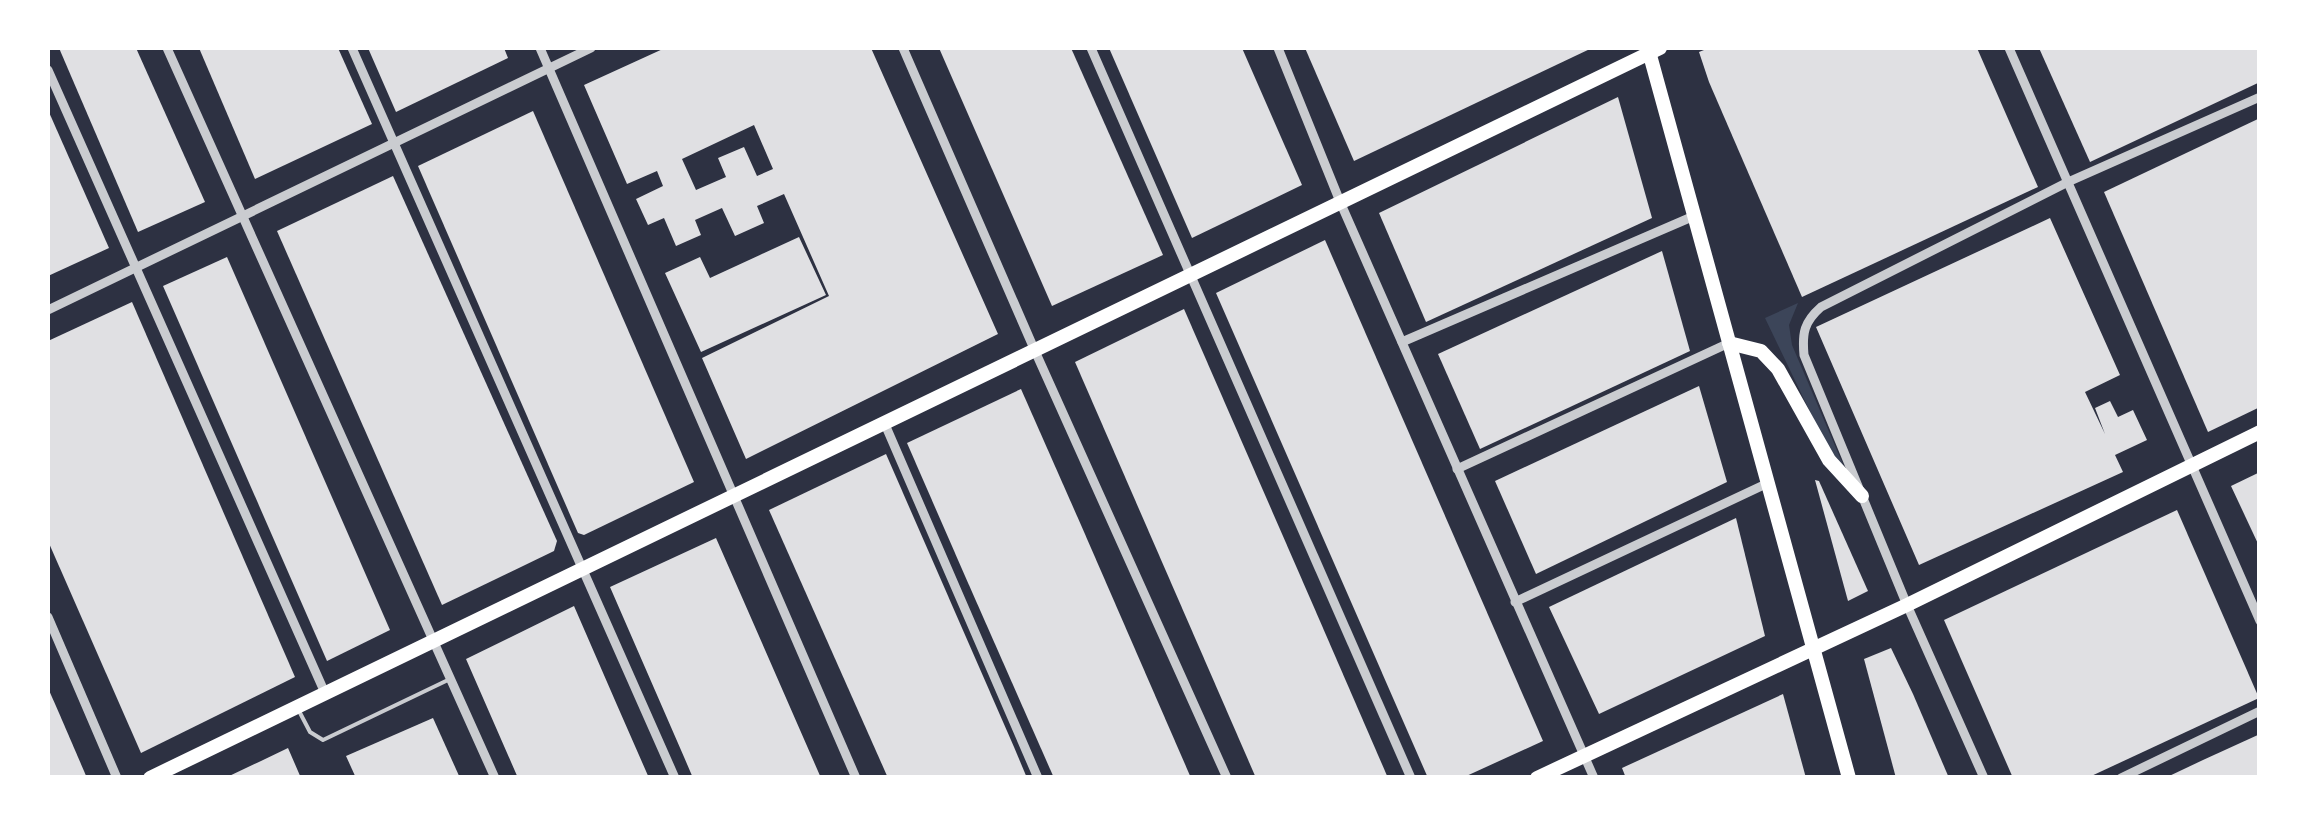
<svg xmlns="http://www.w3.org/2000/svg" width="2307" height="825" font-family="'Nunito Sans',sans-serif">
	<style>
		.green { fill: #3c4559 }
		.building { fill: #e0e0e3; fill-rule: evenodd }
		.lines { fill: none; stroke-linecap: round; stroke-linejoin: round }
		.service { stroke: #caccd0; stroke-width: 4 }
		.minor { stroke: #caccd0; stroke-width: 9 }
		.primary { stroke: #fff; stroke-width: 14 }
	</style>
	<rect width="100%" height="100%" fill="#2d3142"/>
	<path class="green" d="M1798,303l-9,22 3,20 61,143 -27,-43 -61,-127z"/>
	<g class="building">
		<path d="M59,48h77l69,154 -67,30z"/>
		<path d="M199,48h139l34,76 -117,55z"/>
		<path d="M368,48h136l4,10 -112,54z"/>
		<path d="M665,48h206l127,286 -252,125 -44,-101 127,-62 -45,-102 -27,12 7,17 -29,13 -13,-28 -27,12 6,15 -25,11 -12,-28 -16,7 -12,-26 27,-13 -6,-15 -30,13 -43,-99zM754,125l19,44 -16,7 -13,-29 -26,11 8,19 -30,13 -14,-31z"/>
		<path d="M939,48h132l92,207 -111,51z"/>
		<path d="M1109,48h133l60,137 -110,53z"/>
		<path d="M1305,48h287l-238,113z"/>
		<path d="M1709,48h268l61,139 -236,110 -93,-215 -10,-30z"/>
		<path d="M2039,48h221v34l-170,80z"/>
		<path d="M1618,97l34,121 -226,104 -47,-109z"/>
		<path d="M48,110l61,138 -61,28z"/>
		<path d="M533,111l161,371 -110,53 -6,-2 -160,-367z"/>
		<path d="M2260,118v289l-52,25 -104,-240z"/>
		<path d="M393,176l164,365 -3,10 -112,54 -165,-374z"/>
		<path d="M2050,218l70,157 -35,17 20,42 -10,-26 15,-7 8,16 15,-7 14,30 -32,15 8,17 -204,93 -103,-238z"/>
		<path d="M799,237l27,58 -125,57 -36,-79 35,-16 10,21z"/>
		<path d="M1325,240l218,501 -81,37h-34l-212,-485z"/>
		<path d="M1662,251l28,100 -210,98 -42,-95z"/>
		<path d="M227,257l163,373 -63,31 -164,-375z"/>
		<path d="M132,302l163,375 -154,76 -93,-212v-200z"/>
		<path d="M1184,309l129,296 75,173h-132l-181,-416z"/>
		<path d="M1699,386l28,96 -191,92 -41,-93z"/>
		<path d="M1021,389l60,136 110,253h-137l-89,-202 -58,-133z"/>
		<path d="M886,454l128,293 13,31h-139l-119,-268z"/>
		<path d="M2260,472v76l-29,-62z"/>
		<path d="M1815,480l4,1 49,110 -20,10z"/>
		<path d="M2177,510l82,188 -172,80h-74l-69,-158z"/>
		<path d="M1736,518l29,118 -166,78 -50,-107z"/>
		<path d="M716,538l25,57 80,183h-128l-9,-21 -74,-170z"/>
		<path d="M574,606l43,99 32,73h-131l-52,-119z"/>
		<path d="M1891,648l22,46 36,84h-53l-32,-119z"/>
		<path d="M48,688l11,25 28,65h-39z"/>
		<path d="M1783,694l23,84h-180l-4,-10z"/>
		<path d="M433,718l27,60h-104l-10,-22z"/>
		<path d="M2260,734v44h-95l38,-18z"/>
		<path d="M288,748l13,30h-76l36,-17z"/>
	</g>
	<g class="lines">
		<path class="service" d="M298,709l12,23 13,8 125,-60"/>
		<g class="minor">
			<path d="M167,48l328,730"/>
			<path d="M352,48l323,730"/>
			<path d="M540,48l316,730"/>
			<path d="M903,48l132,303 192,427"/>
			<path d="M1091,48l320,730"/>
			<path d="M1278,48l63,156 253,574"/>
			<path d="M2009,48l251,573"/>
			<path d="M48,70l277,623"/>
			<path d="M48,310l543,-262"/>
			<path d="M1402,342l292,-126"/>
			<path d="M884,422l154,356"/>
			<path d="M1457,469l272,-126"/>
			<path d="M1515,602l253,-119"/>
			<path d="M48,617l69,161"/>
			<path d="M1984,778l-77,-173 -103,-250c-2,-22 0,-33 17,-48l247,-125 192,-85"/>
			<path d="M2121,778l139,-67"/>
		</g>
		<g class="primary">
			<path d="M1648,48l201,730"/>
			<path d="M1729,343l32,8 17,18 51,91 33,36"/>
			<path d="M150,778l1510,-730"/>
			<path d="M1537,778l370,-173 353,-173"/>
		</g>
	</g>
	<rect width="2307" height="825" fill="none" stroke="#ffffff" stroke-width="100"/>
</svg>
